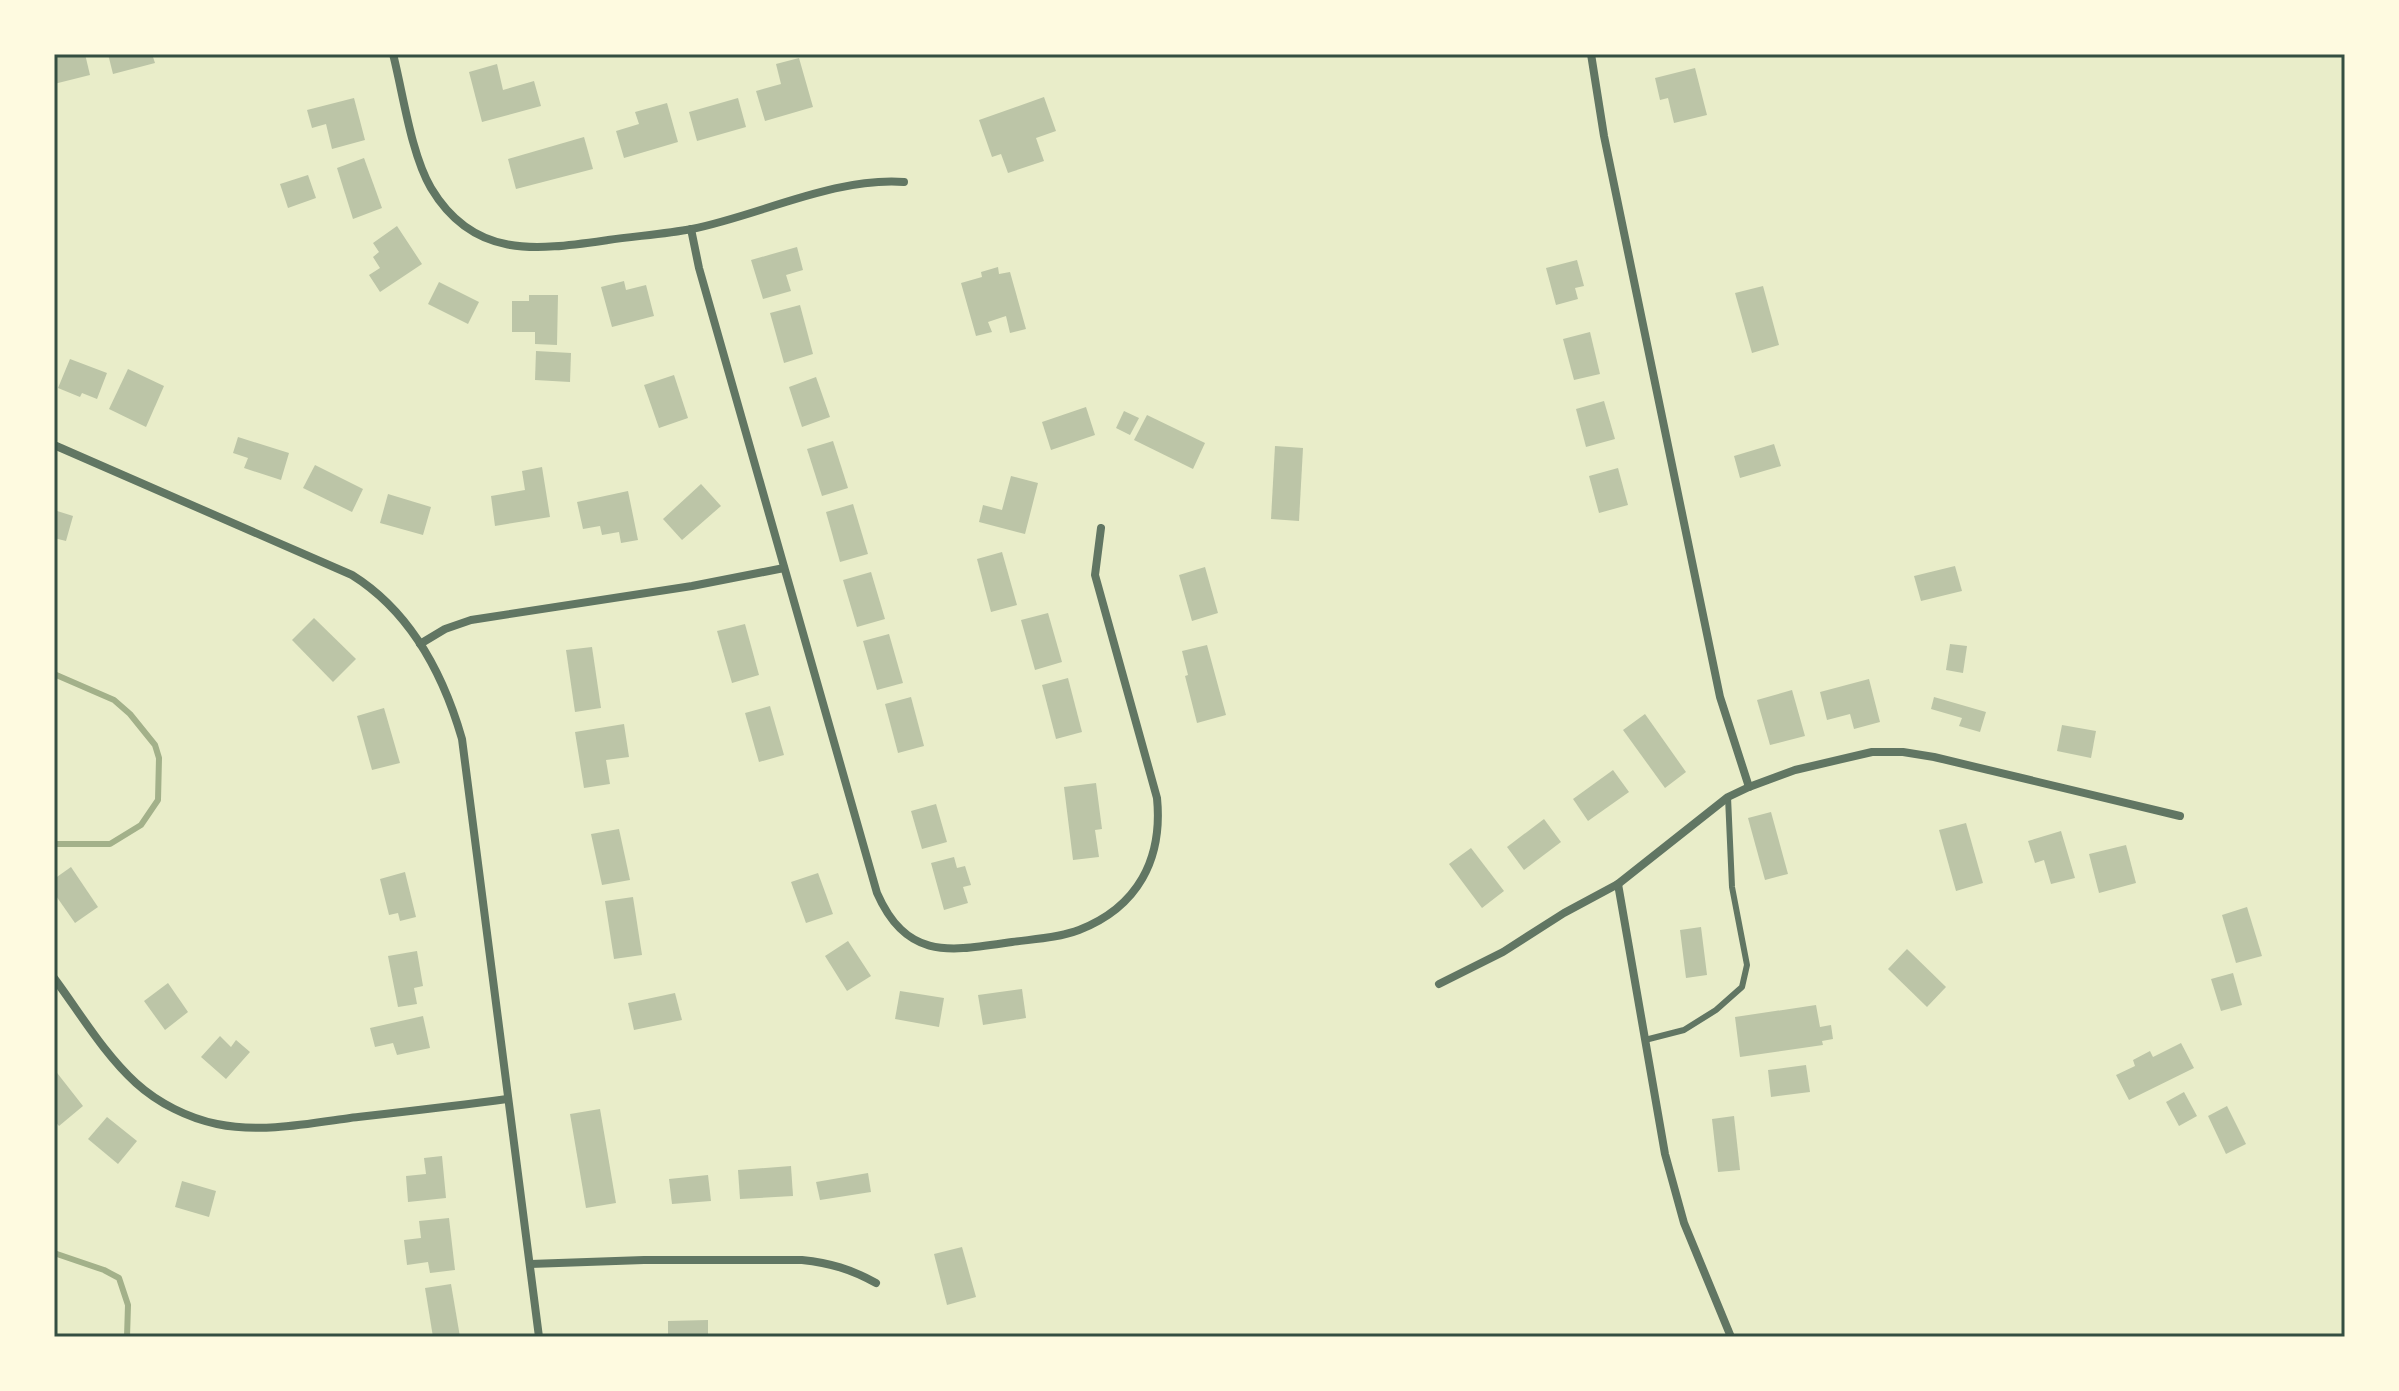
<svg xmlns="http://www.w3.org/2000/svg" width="2399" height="1391" font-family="'PT Sans',sans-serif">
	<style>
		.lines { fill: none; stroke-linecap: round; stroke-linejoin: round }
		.stream { stroke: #a3b18a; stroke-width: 6 }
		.building { fill: #bcc5a7 }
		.service { stroke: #617663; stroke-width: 6 }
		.minor { stroke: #617663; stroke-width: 8 }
		.neatline { fill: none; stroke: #344e41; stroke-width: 3 }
	</style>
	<rect width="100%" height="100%" fill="#e9edc9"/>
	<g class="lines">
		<g class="stream">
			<path d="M54,674l60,26 16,14 25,31 4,13 -1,42 -17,25 -31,19h-56"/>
			<path d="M54,1253l50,17 15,8 9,27 -1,32"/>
		</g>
	</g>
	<g class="building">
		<path d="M54,54h31l5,21 -36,9z"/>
		<path d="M108,54h44l3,9 -42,11z"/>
		<path d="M799,58l14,49 -48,14 -9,-30 25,-7 -5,-20z"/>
		<path d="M497,64l6,26 31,-9 7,25 -59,16 -13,-50z"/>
		<path d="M1695,68l12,47 -33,8 -6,-25 -8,2 -5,-22z"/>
		<path d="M1044,97l12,34 -20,7 8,23 -36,12 -7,-19 -9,3 -13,-37z"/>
		<path d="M354,98l11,42 -33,9 -6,-25 -14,4 -5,-18z"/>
		<path d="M738,98l8,29 -49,14 -8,-29z"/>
		<path d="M667,103l11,39 -54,16 -8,-27 23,-7 -4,-12z"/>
		<path d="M584,137l9,32 -77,20 -8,-30z"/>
		<path d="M364,158l18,50 -29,11 -16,-51z"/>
		<path d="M308,175l8,23 -28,10 -8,-24z"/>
		<path d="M397,226l25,38 -42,28 -11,-17 11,-7 -7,-11 6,-5 -6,-9z"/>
		<path d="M797,247l6,23 -17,5 5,16 -28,8 -12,-39z"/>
		<path d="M1577,260l7,26 -9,2 3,11 -22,6 -10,-37z"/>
		<path d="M998,267l1,7 11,-2 16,57 -16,4 -4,-17 -18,6 4,10 -16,4 -15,-53 21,-6 -1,-5z"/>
		<path d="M624,281l2,9 20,-5 8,31 -42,11 -11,-40z"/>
		<path d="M439,282l40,20 -11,22 -40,-20z"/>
		<path d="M1763,286l16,59 -27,8 -17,-60z"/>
		<path d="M529,295h29l-1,50 -22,-1v-12h-23v-31h17z"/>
		<path d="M800,305l13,49 -29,9 -14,-50z"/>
		<path d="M1590,332l10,42 -26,6 -11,-41z"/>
		<path d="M536,351l35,2 -1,29 -35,-2z"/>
		<path d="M70,359l37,14 -10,26 -15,-6 -2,4 -22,-9z"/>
		<path d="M128,369l36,17 -18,41 -37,-18z"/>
		<path d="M674,375l14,43 -29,10 -15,-43z"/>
		<path d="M816,377l14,40 -28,10 -13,-40z"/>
		<path d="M1604,401l11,38 -29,8 -10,-38z"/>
		<path d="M1086,407l9,28 -44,15 -9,-28z"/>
		<path d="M1124,411l15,7 -9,17 -14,-7z"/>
		<path d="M1147,415l58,28 -12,26 -59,-29z"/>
		<path d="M238,437l51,16 -8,27 -37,-12 4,-10 -15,-5z"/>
		<path d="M833,441l15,47 -26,8 -15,-47z"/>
		<path d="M1774,444l7,22 -41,12 -6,-22z"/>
		<path d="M1275,446l28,2 -4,73 -28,-2z"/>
		<path d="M315,465l48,24 -11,23 -49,-24z"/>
		<path d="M542,467l8,50 -55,9 -4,-30 34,-6 -3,-19z"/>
		<path d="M1618,468l10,37 -29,8 -10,-37z"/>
		<path d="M1011,476l27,7 -13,51 -46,-12 4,-17 19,5z"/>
		<path d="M701,484l20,22 -39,34 -19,-21z"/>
		<path d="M628,491l10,49 -17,3 -2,-11 -17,3 -2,-9 -17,3 -6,-27z"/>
		<path d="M388,494l43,13 -8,28 -43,-12z"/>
		<path d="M853,504l15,50 -28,8 -14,-50z"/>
		<path d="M54,510l19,6 -7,25 -12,-3z"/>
		<path d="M1002,552l15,53 -26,7 -14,-53z"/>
		<path d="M1955,566l7,25 -41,10 -7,-25z"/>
		<path d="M1205,567l13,46 -26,8 -13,-46z"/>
		<path d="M871,572l14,47 -28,8 -14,-47z"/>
		<path d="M1048,613l14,49 -27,8 -14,-50z"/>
		<path d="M314,618l42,41 -23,23 -41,-42z"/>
		<path d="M745,624l14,51 -27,8 -15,-52z"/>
		<path d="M889,634l14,49 -26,7 -14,-49z"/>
		<path d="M1950,644l17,2 -4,27 -17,-3z"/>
		<path d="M1207,645l19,70 -29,8 -12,-47 3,-1 -6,-24z"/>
		<path d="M592,647l9,61 -26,4 -9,-62z"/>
		<path d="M1068,678l14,54 -26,7 -14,-54z"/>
		<path d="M1869,679l11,43 -26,7 -4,-15 -23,6 -7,-28z"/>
		<path d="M1792,690l13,46 -35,9 -13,-45z"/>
		<path d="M911,697l13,49 -26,7 -13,-49z"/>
		<path d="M1934,697l52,15 -6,20 -21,-6 3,-8 -31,-9z"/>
		<path d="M770,706l14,49 -25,7 -14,-49z"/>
		<path d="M384,708l16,55 -28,7 -15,-54z"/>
		<path d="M1645,714l41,58 -21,16 -42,-58z"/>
		<path d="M624,724l5,33 -23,3 4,24 -26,4 -9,-56z"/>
		<path d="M2062,725l34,6 -5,27 -34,-7z"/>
		<path d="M1613,770l16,22 -41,29 -15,-22z"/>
		<path d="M1096,783l6,46 -7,1 4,27 -26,3 -9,-73z"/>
		<path d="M936,804l11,38 -25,7 -11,-38z"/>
		<path d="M1771,812l17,62 -23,6 -17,-62z"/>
		<path d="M1544,819l17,23 -37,28 -17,-23z"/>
		<path d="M1966,823l17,60 -27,8 -17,-61z"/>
		<path d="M619,829l11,51 -28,5 -11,-51z"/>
		<path d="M2061,831l14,47 -24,6 -7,-24 -9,3 -7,-22z"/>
		<path d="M2126,845l10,38 -37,10 -10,-39z"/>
		<path d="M1471,848l33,43 -22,17 -33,-44z"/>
		<path d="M954,857l3,11 8,-2 6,19 -8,2 5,16 -24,7 -13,-47z"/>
		<path d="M71,867l27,40 -23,16 -21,-30v-14z"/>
		<path d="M405,872l11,45 -16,4 -2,-8 -9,2 -9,-36z"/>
		<path d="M818,873l15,41 -27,9 -15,-41z"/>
		<path d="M633,897l9,58 -28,4 -9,-58z"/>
		<path d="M2247,907l15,49 -26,7 -14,-48z"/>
		<path d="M1701,927l6,48 -21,3 -6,-48z"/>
		<path d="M848,941l23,35 -24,15 -22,-35z"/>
		<path d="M1907,949l39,38 -19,20 -39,-38z"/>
		<path d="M417,951l6,35 -9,2 3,16 -19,3 -10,-51z"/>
		<path d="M2233,973l9,32 -21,6 -10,-32z"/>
		<path d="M168,983l20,29 -23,18 -21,-29z"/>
		<path d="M1022,989l4,29 -43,7 -5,-30z"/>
		<path d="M900,991l44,7 -5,29 -44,-8z"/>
		<path d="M675,993l7,27 -48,10 -6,-27z"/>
		<path d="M1816,1005l4,22 11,-2 2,14 -11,2 1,4 -83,12 -5,-40z"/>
		<path d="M423,1016l7,32 -33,7 -4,-12 -18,4 -5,-19z"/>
		<path d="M220,1036l11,11 5,-7 14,12 -24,27 -25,-22z"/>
		<path d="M2181,1043l13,25 -65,32 -13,-25 19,-9 -2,-6 17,-9 3,6z"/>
		<path d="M1806,1065l4,27 -39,5 -3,-27z"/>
		<path d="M54,1069l29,37 -24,20 -5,-6z"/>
		<path d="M2184,1092l13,24 -18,10 -13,-24z"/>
		<path d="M2227,1106l19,38 -20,10 -18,-38z"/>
		<path d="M600,1109l16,94 -30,5 -16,-94z"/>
		<path d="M1734,1116l6,54 -22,2 -6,-53z"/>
		<path d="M107,1117l30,24 -19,23 -30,-25z"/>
		<path d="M442,1156l4,42 -38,4 -2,-26 20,-2 -2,-16z"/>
		<path d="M791,1166l2,30 -53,3 -2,-29z"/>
		<path d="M868,1173l3,19 -51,8 -4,-18z"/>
		<path d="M708,1175l3,26 -39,3 -3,-25z"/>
		<path d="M182,1181l34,10 -7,26 -34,-10z"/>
		<path d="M449,1218l6,52 -25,3 -2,-11 -21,3 -3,-25 17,-2 -2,-17z"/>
		<path d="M962,1247l14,50 -29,8 -13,-51z"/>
		<path d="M451,1284l9,53h-27l-8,-49z"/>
		<path d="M708,1320v17h-40v-16z"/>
	</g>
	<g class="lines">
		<path class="service" d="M1645,1040l39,-10 32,-20 26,-23 5,-22 -15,-78 -4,-90"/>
		<g class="minor">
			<path d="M393,54c10,39 18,100 38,134 43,72 106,62 177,52 28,-4 57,-6 84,-11 69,-14 142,-52 212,-47"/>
			<path d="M1591,54l13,82 116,561 29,90"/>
			<path d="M691,229l8,39 178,625c30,68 73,58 135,49 22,-3 46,-4 67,-12 59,-23 84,-71 78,-132l-62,-223 6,-47"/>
			<path d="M54,445l298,130c59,37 91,98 110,164l77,598"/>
			<path d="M420,644l25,-15 26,-9 221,-34 92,-18"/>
			<path d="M1618,884l47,270 19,69 47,114"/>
			<path d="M54,978c26,35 50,76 82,105 22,20 52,35 81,41 43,9 90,0 133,-6 52,-6 105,-12 157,-19"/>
			<path d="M1439,984l64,-32 61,-39 54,-29 110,-87 21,-10 46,-17 77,-18h31l31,5 246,59"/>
			<path d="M530,1264l114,-4h158c28,3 49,9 74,23"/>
		</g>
	</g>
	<rect width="2399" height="1391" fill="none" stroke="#fefae0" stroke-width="112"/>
	<rect x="56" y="56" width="2287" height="1279" class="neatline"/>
</svg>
